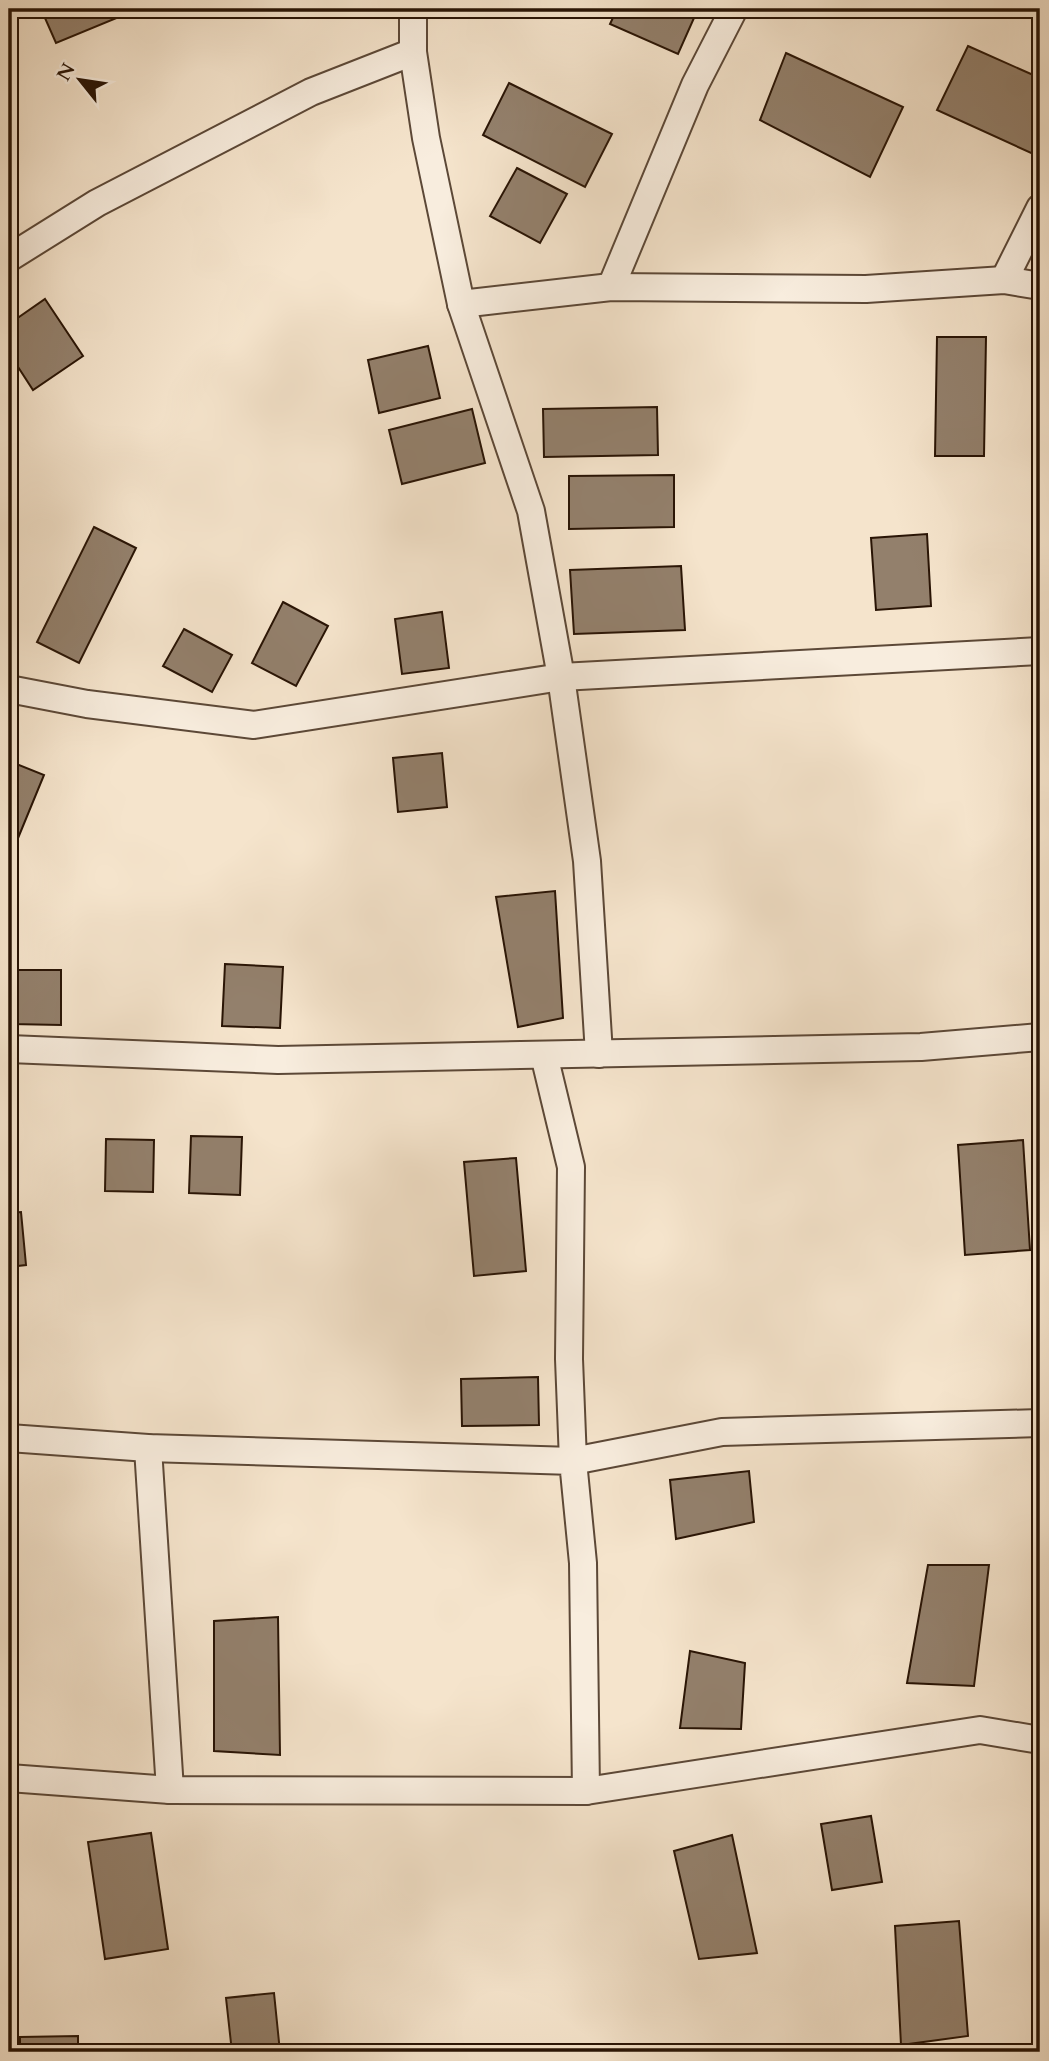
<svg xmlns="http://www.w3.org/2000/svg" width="1049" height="2061" font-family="Cardo,serif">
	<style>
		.building { fill: #93806c; stroke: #291405; stroke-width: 2 }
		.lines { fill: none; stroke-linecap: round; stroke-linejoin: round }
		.minor-casing { stroke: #5c4837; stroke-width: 30 }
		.minor { stroke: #f8edde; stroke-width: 26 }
	</style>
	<rect width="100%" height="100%" fill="#f5e4cc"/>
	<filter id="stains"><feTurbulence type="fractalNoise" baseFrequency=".00286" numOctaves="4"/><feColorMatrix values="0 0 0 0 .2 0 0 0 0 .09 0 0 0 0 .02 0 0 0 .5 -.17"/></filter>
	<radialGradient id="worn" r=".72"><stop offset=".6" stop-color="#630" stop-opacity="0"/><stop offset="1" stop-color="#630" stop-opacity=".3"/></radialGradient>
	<g class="building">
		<path d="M41,9h74l4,8 -63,26z"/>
		<path d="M617,9h81l-20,45 -68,-30z"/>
		<path d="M968,46l72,32v79l-103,-47z"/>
		<path d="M786,53l117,54 -33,70 -110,-57z"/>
		<path d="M509,83l103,51 -27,53 -102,-52z"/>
		<path d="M517,168l50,26 -27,49 -50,-27z"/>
		<path d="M45,299l38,57 -50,34 -24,-37v-29z"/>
		<path d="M937,337h49l-2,119h-49z"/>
		<path d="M428,346l12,52 -61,15 -11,-53z"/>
		<path d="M657,407l1,48 -114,2 -1,-48z"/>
		<path d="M472,409l13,54 -83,21 -13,-54z"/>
		<path d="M674,475v52l-105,2v-53z"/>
		<path d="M94,527l42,21 -57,115 -42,-21z"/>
		<path d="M927,534l4,72 -55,4 -5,-72z"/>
		<path d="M681,566l4,64 -111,4 -4,-64z"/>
		<path d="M283,602l45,24 -32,60 -44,-23z"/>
		<path d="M442,612l7,56 -47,6 -7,-55z"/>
		<path d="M184,629l48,26 -20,37 -49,-26z"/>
		<path d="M442,753l5,54 -49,5 -5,-54z"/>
		<path d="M9,761l35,14 -35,85z"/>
		<path d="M555,891l8,127 -45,9 -22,-130z"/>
		<path d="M225,964l58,3 -3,61 -58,-2z"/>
		<path d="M11,970h50v55l-50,-1z"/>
		<path d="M191,1136l51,1 -2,58 -51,-2z"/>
		<path d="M106,1139l48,1 -1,52 -48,-1z"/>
		<path d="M1023,1140l7,110 -65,5 -7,-110z"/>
		<path d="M516,1158l10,113 -52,5 -10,-114z"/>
		<path d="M21,1212l5,53 -17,2v-54z"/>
		<path d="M538,1377l1,48 -77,1 -1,-47z"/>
		<path d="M749,1471l5,51 -78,17 -6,-59z"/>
		<path d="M928,1565h61l-15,121 -67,-3z"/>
		<path d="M278,1617l2,138 -66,-4v-130z"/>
		<path d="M690,1651l55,12 -4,66 -61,-1z"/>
		<path d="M871,1816l11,66 -50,8 -11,-66z"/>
		<path d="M151,1833l17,116 -63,10 -17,-117z"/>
		<path d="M732,1835l25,118 -58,6 -25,-108z"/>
		<path d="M959,1921l9,115 -67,9 -6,-119z"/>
		<path d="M274,1993l6,59h-48l-6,-54z"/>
		<path d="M78,2036v16h-58v-15z"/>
	</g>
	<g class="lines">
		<g class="minor-casing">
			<g id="minor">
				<path d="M413,9v43l13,86 35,166 70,207 30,166 26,184 12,193"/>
				<path d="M9,258l88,-55 214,-111 102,-40"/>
				<path d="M1004,280l36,-72"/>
				<path d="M611,287l84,-202 39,-76"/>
				<path d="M461,304l150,-17 255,2 138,-9 36,6"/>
				<path d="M9,689l78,15 167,21 307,-48 479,-26"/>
				<path d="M9,1049l269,11 643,-13 119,-10"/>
				<path d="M544,1055l27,112 -2,192 4,102 149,-29 318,-9"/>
				<path d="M9,1438l139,10 425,13 10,102 3,228"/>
				<path d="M148,1448l22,342"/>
				<path d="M9,1778l161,12 416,1 394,-61 60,10"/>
			</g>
		</g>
		<use href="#minor" class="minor"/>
	</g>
	<rect width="1049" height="2061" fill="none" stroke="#f5e4cc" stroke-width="35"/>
	<rect x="10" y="10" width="1028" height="2040" fill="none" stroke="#291405" stroke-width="3.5"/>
	<rect x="18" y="18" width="1014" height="2026" fill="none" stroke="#291405" stroke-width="2"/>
	<g transform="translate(80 80) rotate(300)" stroke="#f8edde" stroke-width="5" paint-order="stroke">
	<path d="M0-5L12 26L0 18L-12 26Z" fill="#291405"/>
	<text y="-10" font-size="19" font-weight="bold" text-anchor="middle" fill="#291405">N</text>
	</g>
	<rect width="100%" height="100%" filter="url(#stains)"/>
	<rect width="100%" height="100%" fill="url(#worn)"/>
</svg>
